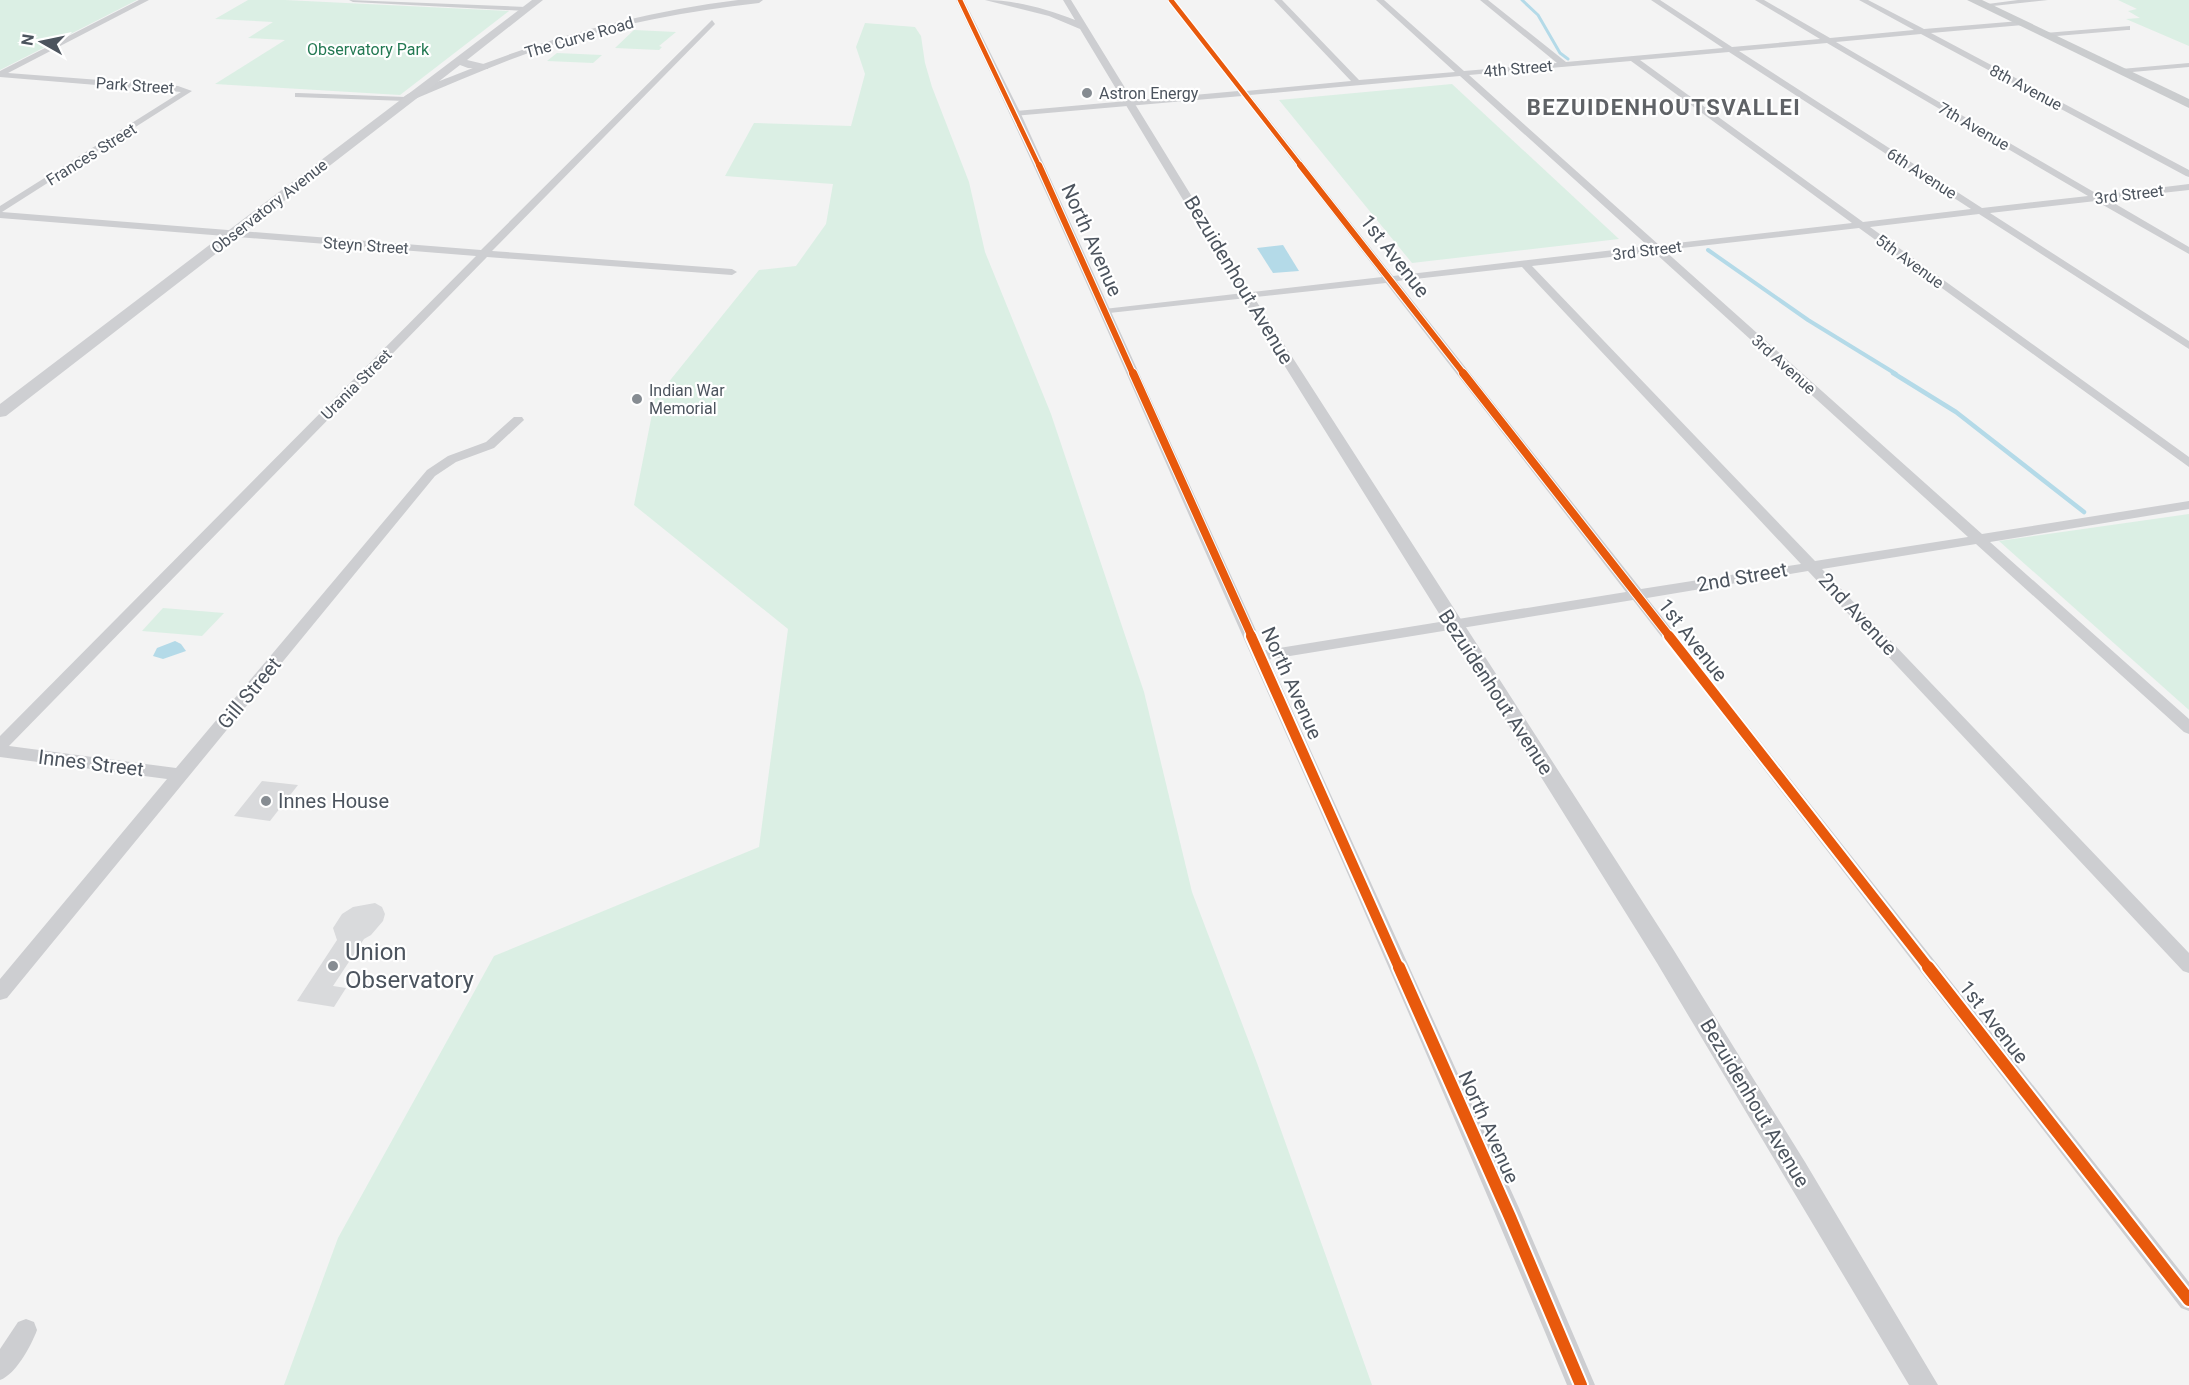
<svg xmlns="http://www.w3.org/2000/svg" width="2189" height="1385" font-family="Roboto,sans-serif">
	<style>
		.green { fill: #dbefe4 }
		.water { fill: #b4dae8 }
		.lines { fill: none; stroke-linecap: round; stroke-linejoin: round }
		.stream-far2 { stroke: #b4dae8; stroke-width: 3 }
		.stream-far1 { stroke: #b4dae8; stroke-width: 4 }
		.stream { stroke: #b4dae8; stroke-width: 4.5 }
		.building { fill: #d9dadc }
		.minor { fill: #cdced1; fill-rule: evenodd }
		.tertiary { fill: #cdced1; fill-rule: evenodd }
		.secondary { fill: #cecfd2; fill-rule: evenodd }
		.primary { fill: #caccce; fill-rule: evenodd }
		.cycleway-far4-casing { stroke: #fff; stroke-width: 7 }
		.cycleway-far3-casing { stroke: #fff; stroke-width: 8 }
		.cycleway-far2-casing { stroke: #fff; stroke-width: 10 }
		.cycleway-far1-casing { stroke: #fff; stroke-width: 14 }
		.cycleway-casing { stroke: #fff; stroke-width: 16 }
		.cycleway-far4 { stroke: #e8590c; stroke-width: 4.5 }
		.cycleway-far3 { stroke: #e8590c; stroke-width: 6 }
		.cycleway-far2 { stroke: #e8590c; stroke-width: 8 }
		.cycleway-far1 { stroke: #e8590c; stroke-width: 10 }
		.cycleway { stroke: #e8590c; stroke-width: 12 }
		.poi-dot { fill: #868c92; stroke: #fff; stroke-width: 2 }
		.labels { text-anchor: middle; stroke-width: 4.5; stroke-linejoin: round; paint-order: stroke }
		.far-street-label { font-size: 16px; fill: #4c545e; stroke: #fff }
		.far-park-label { font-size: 16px; fill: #237953; stroke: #fff }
		.far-poi-label { font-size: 16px; fill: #4c545e; stroke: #fff; text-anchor: start }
		.street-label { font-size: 20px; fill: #4c545e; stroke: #fff }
		.poi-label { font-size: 20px; fill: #4c545e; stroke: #fff; text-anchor: start }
		.far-district-label { font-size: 22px; font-weight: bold; letter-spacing: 1.5px; fill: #5f6266; stroke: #fff }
		.near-poi-label { font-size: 24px; fill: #4c545e; stroke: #fff; text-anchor: start }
	</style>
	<rect width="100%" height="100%" fill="#f3f3f3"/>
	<g class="green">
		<path d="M0,0h137l-137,70z"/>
		<path d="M248,0h37l224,11 -109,84 -185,-11 70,-44 -37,-2 25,-16 -58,-3z"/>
		<path d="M2118,0h71v46l-63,-27 14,-1 -12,-7 9,-2z"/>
		<path d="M865,23l50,4 6,9 4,27 7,24 37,95 16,70 66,162 93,278 48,200 65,171 115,322h-1088l54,-147 156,-282 265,-109 29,-218 -154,-124 21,-106 104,-129 37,-4 30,-42 7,-40 -108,-8 29,-53 97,3 14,-52 -9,-27z"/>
		<path d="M634,30l42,2 -17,14 3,1 -3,3 -44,-2z"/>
		<path d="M557,53l45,2 -9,8 -46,-2z"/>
		<path d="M1452,84l167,155 -207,24 -133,-163z"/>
		<path d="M2189,514v196l-190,-169z"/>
		<path d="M163,608l61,5 -22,23 -60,-5z"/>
	</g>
	<g class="water">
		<path d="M1283,245l16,26 -26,2 -16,-25z"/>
		<path d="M175,641l6,3 5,7 -23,8 -10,-3 4,-8z"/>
	</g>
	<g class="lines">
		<path class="stream-far2" d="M1522,0l16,15 22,38 8,6"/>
		<path class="stream-far1" d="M1708,250l100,70 88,54"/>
		<path class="stream" d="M1893,373l63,39 128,100"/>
	</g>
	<g class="building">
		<path d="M262,781l36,4 -28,36 -36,-5z"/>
		<path d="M375,903l7,4 3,7 -2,7 -12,14 -7,4 -31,47 13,2 -12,19 -37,-6 40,-61 -4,-12 9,-14 11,-7z"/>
	</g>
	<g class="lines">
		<g class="minor">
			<path d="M139,0h10l-141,73 170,13 14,5 -190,121 479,38 231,-230 3,4 -223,227 240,18 5,3 -5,3 -245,-18 -478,489 167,22 251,-298 21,-14 38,-14 28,-25h8l2,3 -30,28 -38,14 -21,14 -428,522 -7,2v-21l167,-200 -167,-22v-21l476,-480 -476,-38v-12l181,-114 -181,-15v-6z"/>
			<path d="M349,0l177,7 4,2 -4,2 -173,-9z"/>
			<path d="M1167,0h8l71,91 105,-10 -77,-81h8l77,80 96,-8 -79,-72h8l80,71 93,-8 -77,-63h8l78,62 157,-14 -72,-48h9l72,47 88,-8 -65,-39h9l66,38 84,-8 -55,-30h9l56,29 96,-8 3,4 -92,8 258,137v7l-3,-1 -265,-142 -85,8 263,153 90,-11v6l-82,9 82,48v7l-93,-53 -106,12 199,128v8l-210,-135 -109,13 319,230v10l-330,-239 -195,22 318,284 207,-33v8l-199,33 199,177v15l-5,-2 -208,-188 -154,25 367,384v20l-6,-2 -375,-400 -161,27 542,684v29l-8,-3 -548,-708 -373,61 -5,-1 -2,-4 2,-4 5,-1 366,-59 -240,-309 -286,31v-4l4,-1 278,-32 -140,-181 -229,20 -1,-2 4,-3 222,-20zM1827,43l261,153 -106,12 -243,-157zM1729,52l242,157 -108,13 -223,-162zM1631,61l221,162 -193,22 -190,-170zM1460,76l188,170 -255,30 -143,-181zM1654,252l314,285 -153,24 -283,-295zM1522,267l279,297 -160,25 -244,-308z"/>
			<path d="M2018,0h30l-64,7 -4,-2z"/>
			<path d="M2130,26v4h-3l-82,7 -4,-2 4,-2z"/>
			<path d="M2189,63v4l-68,6 -4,-2 4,-2z"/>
			<path d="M298,93l108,4 4,2 -4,2 -111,-4v-4z"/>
			<path d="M26,1319l8,3 3,8c-6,16 -21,44 -37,50v-31l18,-27z"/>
		</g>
		<g class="tertiary">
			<path d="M738,0h25l-4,3c-71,8 -141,21 -210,43 -47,15 -93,36 -139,55l-9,-2c13,-11 38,-17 54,-24 91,-37 185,-63 283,-75z"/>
			<path d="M956,0h8l57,114 498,1094 76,177h-28c-113,-272 -232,-541 -351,-809 -86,-193 -169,-387 -260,-576z"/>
			<path d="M985,0c30,0 62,9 90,20l-12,-20h8l182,296 420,653 132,213 133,223h-29l-252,-422 -416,-667 -161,-267 -31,-13z"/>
		</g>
		<path class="secondary" d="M532,0h11l-76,60 21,5v4l-20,-1 -8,-3 -454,351 -6,1v-13z"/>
		<path class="primary" d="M1967,0h15l207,99v9z"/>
		<g class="cycleway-far4-casing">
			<g id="cycleway-far4">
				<path d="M960,0l79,166"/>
				<path d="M1171,0l130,166"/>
			</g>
		</g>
		<g class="cycleway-far3-casing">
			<g id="cycleway-far3">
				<path d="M1039,165l94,209"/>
				<path d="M1300,165l164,209"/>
			</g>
		</g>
		<g class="cycleway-far2-casing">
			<g id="cycleway-far2">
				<path d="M1133,373l119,264"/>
				<path d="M1463,373l207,264"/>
			</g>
		</g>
		<g class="cycleway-far1-casing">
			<g id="cycleway-far1">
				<path d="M1251,636l148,332"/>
				<path d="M1669,636l260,332"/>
			</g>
		</g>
		<g class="cycleway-casing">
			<g id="cycleway">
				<path d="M1399,967l111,250 71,168"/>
				<path d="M1928,967l261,333"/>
			</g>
		</g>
		<use href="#cycleway-far4" class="cycleway-far4"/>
		<use href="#cycleway-far3" class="cycleway-far3"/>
		<use href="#cycleway-far2" class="cycleway-far2"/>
		<use href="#cycleway-far1" class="cycleway-far1"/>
		<use href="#cycleway" class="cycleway"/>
	</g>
	<g class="poi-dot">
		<circle cx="1087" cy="93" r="6"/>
		<circle cx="637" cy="399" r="6"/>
		<circle cx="266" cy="801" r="6"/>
		<circle cx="333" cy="966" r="6"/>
	</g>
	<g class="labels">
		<g class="far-street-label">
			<text transform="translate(579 37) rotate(-16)" y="6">The Curve Road</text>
			<text transform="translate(1518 68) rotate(-5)" y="6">4th Street</text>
			<text transform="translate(135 85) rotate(4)" y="6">Park Street</text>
			<text transform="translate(2026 87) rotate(28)" y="6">8th Avenue</text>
			<text transform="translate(1974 126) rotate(30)" y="6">7th Avenue</text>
			<text transform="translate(91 154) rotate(-32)" y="6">Frances Street</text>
			<text transform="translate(1922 173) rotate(33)" y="6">6th Avenue</text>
			<text transform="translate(2129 194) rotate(-7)" y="6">3rd Street</text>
			<text transform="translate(269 206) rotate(-38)" y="6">Observatory Avenue</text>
			<text transform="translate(366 245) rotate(4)" y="6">Steyn Street</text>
			<text transform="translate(1647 250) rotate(-7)" y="6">3rd Street</text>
			<text transform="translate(1910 261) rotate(36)" y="6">5th Avenue</text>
			<text transform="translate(1784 364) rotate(42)" y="6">3rd Avenue</text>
			<text transform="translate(356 384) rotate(-45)" y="6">Urania Street</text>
		</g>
		<g class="far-park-label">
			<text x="368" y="55">Observatory Park</text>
		</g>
		<g class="far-poi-label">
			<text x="1099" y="99">Astron Energy</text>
			<text x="649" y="396">Indian War<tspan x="649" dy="18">Memorial</tspan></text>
		</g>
		<g class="street-label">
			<text transform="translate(1092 240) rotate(66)" y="7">North Avenue</text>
			<text transform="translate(1395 256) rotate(52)" y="7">1st Avenue</text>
			<text transform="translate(1239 280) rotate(59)" y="7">Bezuidenhout Avenue</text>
			<text transform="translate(1742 577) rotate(-10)" y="7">2nd Street</text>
			<text transform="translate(1858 614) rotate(47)" y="7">2nd Avenue</text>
			<text transform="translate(1693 640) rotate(52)" y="7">1st Avenue</text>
			<text transform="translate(1292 683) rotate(66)" y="7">North Avenue</text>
			<text transform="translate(1496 692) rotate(57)" y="7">Bezuidenhout Avenue</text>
			<text transform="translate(249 693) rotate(-50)" y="7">Gill Street</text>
			<text transform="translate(91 763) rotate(7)" y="7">Innes Street</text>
			<text transform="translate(1994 1022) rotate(52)" y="7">1st Avenue</text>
			<text transform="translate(1755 1103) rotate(59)" y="7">Bezuidenhout Avenue</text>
			<text transform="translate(1489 1127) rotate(66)" y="7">North Avenue</text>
		</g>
		<g class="poi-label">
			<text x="278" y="808">Innes House</text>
		</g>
		<g class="far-district-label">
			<text x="1664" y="115">BEZUIDENHOUTSVALLEI</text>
		</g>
		<g class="near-poi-label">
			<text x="345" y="960">Union<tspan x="345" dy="28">Observatory</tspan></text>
		</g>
	</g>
	<g transform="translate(42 42) rotate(279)" stroke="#ffffff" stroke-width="4.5" paint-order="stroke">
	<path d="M0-4.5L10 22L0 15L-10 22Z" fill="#4c545e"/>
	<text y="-9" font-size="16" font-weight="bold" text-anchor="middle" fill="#4c545e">N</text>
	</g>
</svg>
